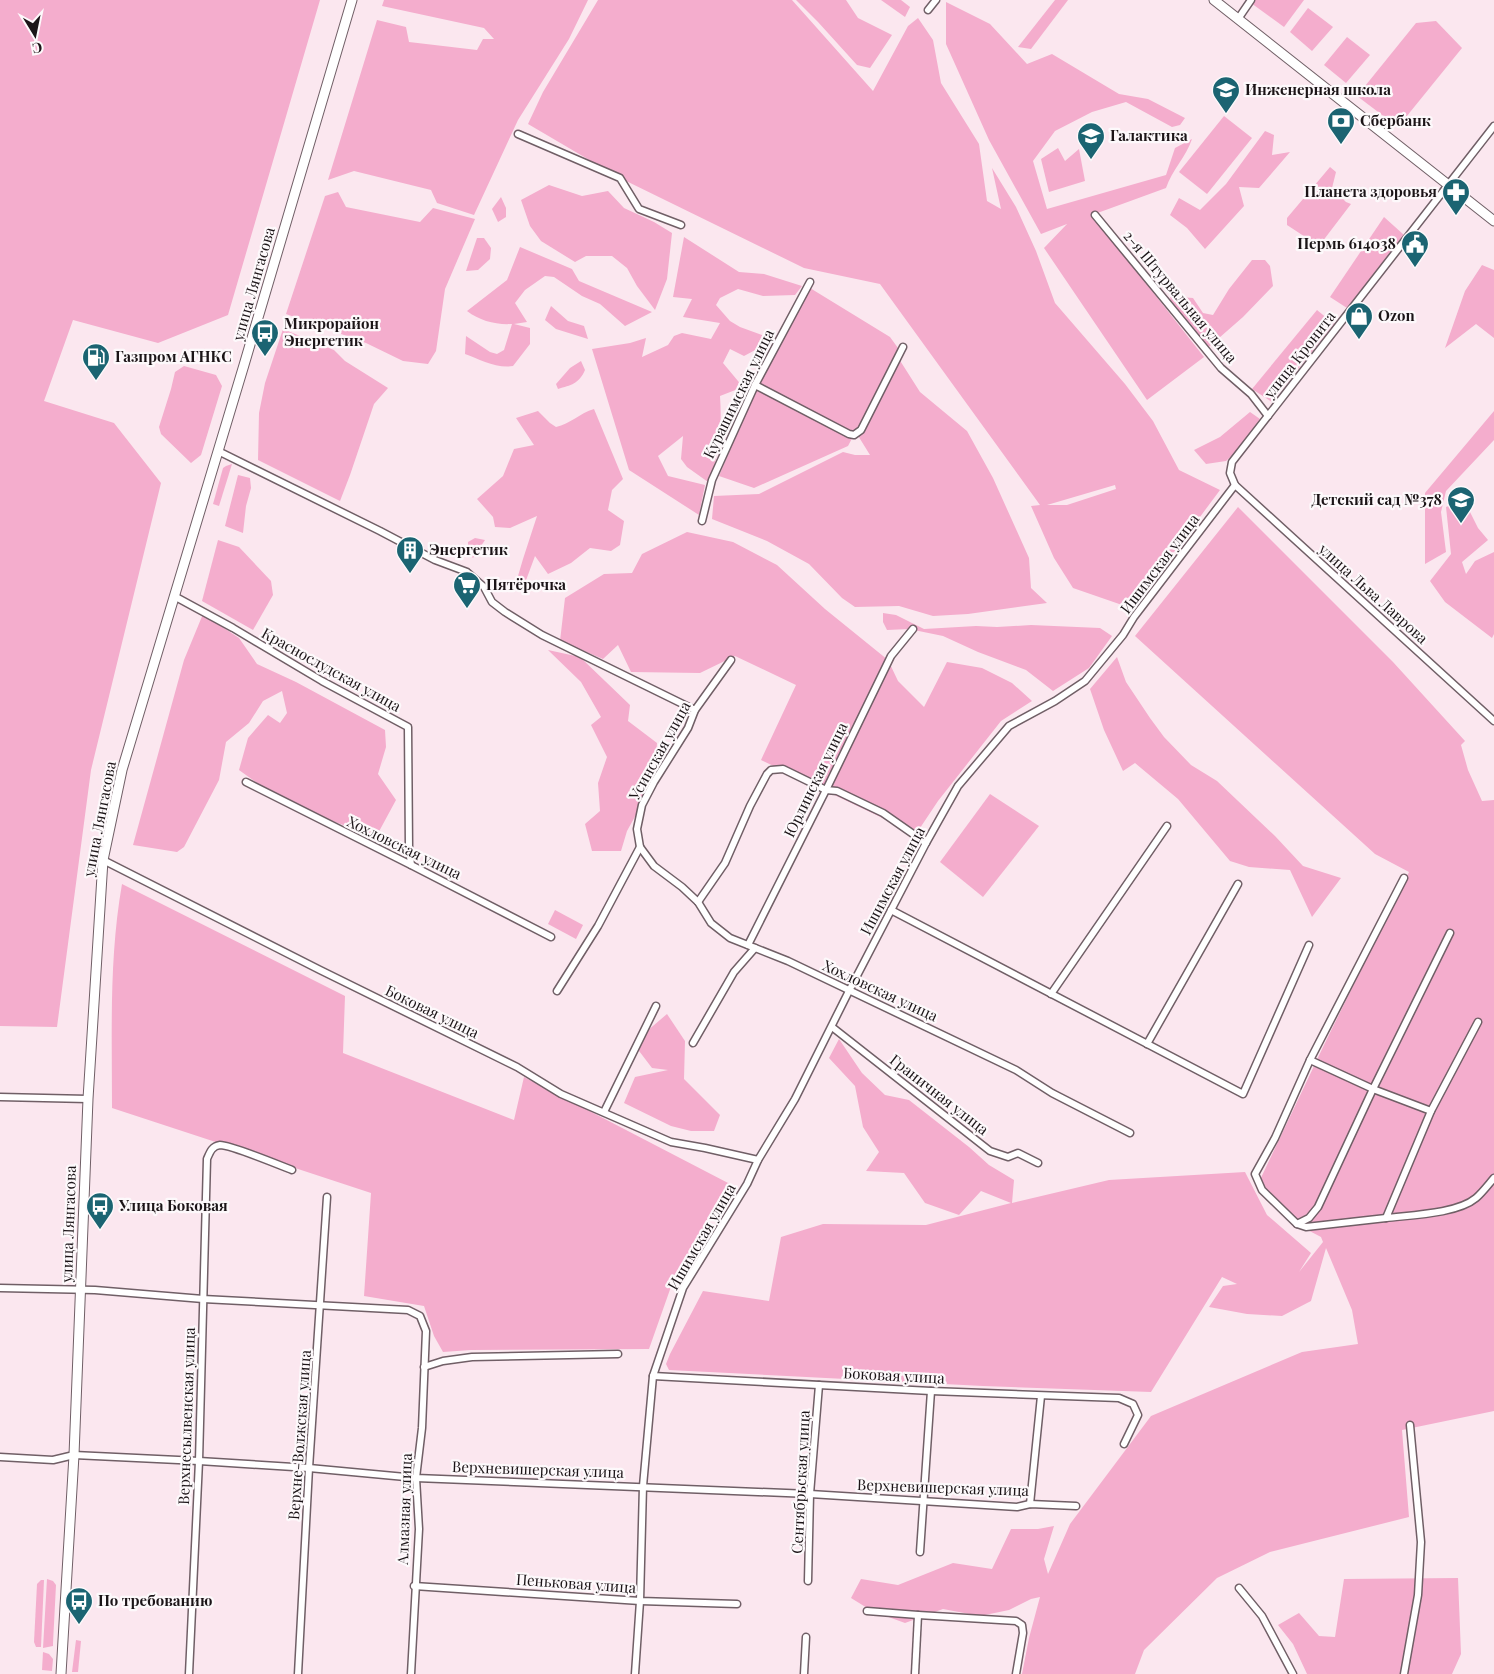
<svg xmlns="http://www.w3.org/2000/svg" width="1494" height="1674" font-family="'Playfair Display',serif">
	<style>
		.green { fill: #f4adcd; fill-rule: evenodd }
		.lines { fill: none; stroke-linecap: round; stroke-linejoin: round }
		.street-casing { stroke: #705f66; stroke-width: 9 }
		.secondary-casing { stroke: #705f66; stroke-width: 11 }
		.street { stroke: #fff; stroke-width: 6 }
		.secondary { stroke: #fff; stroke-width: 9 }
		.labels { text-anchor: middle; stroke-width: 4.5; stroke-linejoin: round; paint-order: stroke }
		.poi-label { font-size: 15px; font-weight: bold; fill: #1b1417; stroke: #fdf9fb; text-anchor: start }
		.street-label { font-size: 15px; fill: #1b1417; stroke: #fdf9fb }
	</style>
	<rect width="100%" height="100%" fill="#fbe7ef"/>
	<g class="green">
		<path d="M0,0h320l-92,315 -70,28 -85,-23 -29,81 70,22 47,60 -70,287 -34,257 -57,-1z"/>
		<path d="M384,0h204l-19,39 -51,81 -44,95 -37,-12 -6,-13 -77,-19 -26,9 49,-160 29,7 3,15 68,8 6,-11h11l-10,-11 -102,-22z"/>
		<path d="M598,0h194l81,91 35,-65 10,-8 15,22 8,43 38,61 8,57 14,8 -9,-41 24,39 20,44 19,52 70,81 28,37 26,49 41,20 -58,78 -19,29 -18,9 -52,-18 -19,-30 -23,-52 9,-1 -160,-221 -76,-16 -184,-90 -92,-54 15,-32zM1115,485l1,4 -49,16h-20z"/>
		<path d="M796,0h50l12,18 34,17 -22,33 -13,-3 -39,-43z"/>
		<path d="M881,0h20l9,7 -5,10z"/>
		<path d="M1055,0h13l-37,49 -13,-2z"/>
		<path d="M1254,0h50l-20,27 -33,-24z"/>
		<path d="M946,2l44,22 37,40 25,-10 67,40 29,5 37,19 -5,7 -8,2 -46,-25 -34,10 -37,19 -22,30 14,48 119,-34 9,-27 17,-9c-6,18 -20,31 -26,49l-74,27 112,142 -57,43 -103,-152 23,-24 -26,10 -52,-94 -43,-96z"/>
		<path d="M1308,8l25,19 -21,24 -22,-19z"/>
		<path d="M1436,21l26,27 -64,79 -41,-31 59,-73z"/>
		<path d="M1347,37l23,18 -24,28 -22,-18z"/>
		<path d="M1224,116l28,22 -45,56 -28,-22z"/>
		<path d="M1265,131l9,4 -2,20 18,-3 -31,36 -20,-1 5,19 -39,43 -18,-21 -17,-13 9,-17 21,12 26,-26z"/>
		<path d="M1058,148l7,13 14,-12 6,32 -36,11 -8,-33z"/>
		<path d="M1330,167l6,5 -4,16 14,14 5,2 -32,42 -32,-21v-7z"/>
		<path d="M549,185l33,11 26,-5 16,17 30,14 18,11 -5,46 -12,31 -18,-24 -10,-18 -15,-12h-26l-11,6 -34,-21 -11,-15 -9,-26z"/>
		<path d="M338,192l8,15 74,15 13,-14 42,11 -30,70 -9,62 -8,13 -25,-3 -37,-18 -80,-29 39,-118z"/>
		<path d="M501,197l5,11v9l-8,5 -6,-13z"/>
		<path d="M1384,217l20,18 -57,73 -17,-11z"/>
		<path d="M684,237l55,35 25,2 38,12 -7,9 -32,1 -25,-7 -18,9 -4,7 14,16 10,6 25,9 -6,12 -15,8 -14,-7 -7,14 20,24 -23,9c2,29 0,61 -12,86l-21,-15 -6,-8 2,-23 -25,20 10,20 37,9 -6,30 -70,-45 -37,-121 38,-6 16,-5 -4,19 26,-12 6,-9 8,-3 29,6 9,-16 -37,-6 9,-18 -19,-2z"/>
		<path d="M477,238h7l7,10 -1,11 -12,11 -12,1z"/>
		<path d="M520,247l52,22 7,12 73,31 -27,14 -25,-22 -18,-8 -28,-19 -9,-1 -20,14 -10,13 12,19 -13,2 16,4v16l-17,22c-16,3 -34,-7 -48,-12l1,-18 24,16 7,2 7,-4 8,-26c-16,1 -32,-3 -45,-13l40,-31z"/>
		<path d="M1252,260h13l5,6 3,20 -30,31 -40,35 -33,-48 1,-16 8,9 14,1 10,15 10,2 16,-26z"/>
		<path d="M1482,265l12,5v68l-18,-14 -31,24 20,-57z"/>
		<path d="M810,288l80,49 8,11 -18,36 19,-25 21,33 47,39 26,47 36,80 2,30 16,15 -79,11 -35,2 -34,-10 -44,1 -13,-9 -33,-34 -42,-23 -55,-22 2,-23 45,-2 84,-42 12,3h15l-13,-21v-5l-9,17 -94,42 -35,-12 39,-93z"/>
		<path d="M551,306l17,15 16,5 4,13 -32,-10 -11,-9z"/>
		<path d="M1317,310l17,14 -62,78 -20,-13z"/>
		<path d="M283,329l51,21 11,11 43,27 -14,16 -24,71 -10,26 -82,-41 1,-47 6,-30z"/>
		<path d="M581,361l4,9c-6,14 -14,15 -27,19l-2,-5 14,-16z"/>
		<path d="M184,366l32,9 6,11 -21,69 -10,8 -30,-29 -2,-7 12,-38 4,-17z"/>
		<path d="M594,409l29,70 -11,11 -4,20 16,11 -4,24 -9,6 -21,-3 -19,15 -23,11 -13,-18 -10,27 -7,-7 5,-17 14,-43 -27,12 -15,-1 -2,-10 -16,-18 26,-23 11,-27 20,-4 -18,-27 22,-7 12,12 6,4c14,-3 24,-14 38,-18z"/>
		<path d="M1494,411v29l-48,51 -5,21 5,40 -21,12v-71z"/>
		<path d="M1250,412l10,7 -21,30 -13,12 -20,3 -12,-14 26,-13z"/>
		<path d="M232,464l-13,42 -6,-2 10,-36 3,-2z"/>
		<path d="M238,475l12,3 1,10 -5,18 -3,27 -18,-7z"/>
		<path d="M1464,500l14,28 10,12 -26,22 4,12 9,-13 19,-9v82l-2,4 -47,-36 -15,-21 21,-27 -5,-47z"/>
		<path d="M1238,507l155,155 72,79 -4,4 7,25 14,31 12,-1v611l-92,19 7,87 -139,35 -53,26 -73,72 -9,24h-113l7,-36 11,-41 -9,2 -22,11 -29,6 -37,-7 -38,14 -33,-12 -21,-13 10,-19 37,6 55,-22 39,6 19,-40h27l16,-3 -10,33 4,15 22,-50 81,-108 151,-64 56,-8 -6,-34 -26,-62 -15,53 -29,15 -35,-2 -38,-7 14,-21 14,-2 -15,-7 -71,115 -168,-6 -314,-16 -3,-6 4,-10 33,-63 66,10 12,-64 42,-13 103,1 85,-22 -30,-12 -22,24 -34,-12 -21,-30 -38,-2 13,-19 -16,-25 -8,-41 -26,-28 10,-19 23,34 23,22 24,5 60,47 20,18 25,15 -2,23 97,-23 136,-8 22,43 44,38 -12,19 24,-30 -2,-5 -21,-11 -36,-35 -5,-9 65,-137 85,-173 -34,-18 -240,-218z"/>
		<path d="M687,532l46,10 44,23 48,44 63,51 10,21 26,26 23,-45 35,6 30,15 20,18 -31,20 -63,80 -22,33 -155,-74 35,-75 -61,-29 -35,17 -69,-1 -13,-27 -15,14 -43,-18 5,-43 39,-24 28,-1 10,-19z"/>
		<path d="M475,538l10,2 -12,18 -5,-5v-11z"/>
		<path d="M218,540l21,7 32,34 2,14 -20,35 -51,-29z"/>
		<path d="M883,613l13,2 28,14 52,-3 21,1 34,-2 69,3 12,8 -23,32 -36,23 -27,-21 -48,-18 -35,-16 -34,-7 -22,1 -4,-8z"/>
		<path d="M203,614l36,24 18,26 39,18 89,48 1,17 -8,27 18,26 -20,37 -90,-33 -47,-34 9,-32 20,-23 12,8 7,-10 -5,-22 -19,10 -14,22 -23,19 -7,38 -35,67 -7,5 -44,-7 51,-185z"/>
		<path d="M548,650l32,7 50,48 -2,16 29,22 -3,39 -27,49 -6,20h-29l-7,-27 15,-13 -2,-28 9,-26 -16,-32 10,-8 -20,-35z"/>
		<path d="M1117,657l9,25 24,36 14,19 27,28 26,16 58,55 28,30 38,12 -29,39 -22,-47 -41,-3 -19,-6 -52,-62 -43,-36 -12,8 -19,-41 -14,-41z"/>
		<path d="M990,794l49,32 -56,71 -43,-35z"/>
		<path d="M122,884l223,112 -2,57 171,67 10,-43 206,107 -57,97 -24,68 -178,1 -28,2 -9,-16 -10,-30 -60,-10 7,-103 -259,-85c0,-75 -3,-150 10,-224z"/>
		<path d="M555,910l28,15 -7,14 -28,-15z"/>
		<path d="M667,1014l18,27 -1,38 36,36 -6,16h-23l-20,-5 -47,-23 11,-26 33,-7 -16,-2 -19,-25z"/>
		<path d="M1458,1578l3,76 -9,20h-145l-14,-30 -15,-19 21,-12 20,23 16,1 9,-58z"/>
		<path d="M47,1579l6,2 3,4 -3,58v3l-10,2z"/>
		<path d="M41,1580h3l-3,67h-5l-2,-5 3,-58z"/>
		<path d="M76,1640l5,1 -3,31h-6z"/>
		<path d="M43,1652l6,2 4,5 -1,12 -10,-1z"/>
	</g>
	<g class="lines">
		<g class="street-casing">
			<g id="street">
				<path d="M928,10l8,-10"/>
				<path d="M1238,19l13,-19"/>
				<path d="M1494,126l-262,336 -2,11 5,12 259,236"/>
				<path d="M518,134l102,44 19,31 42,16"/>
				<path d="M1095,215l126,153 30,26 17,22"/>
				<path d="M755,385l94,49 5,1 7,-5 42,-83"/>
				<path d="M218,451l162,80 55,29 32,12 17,15 8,15 13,10 37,23 153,75"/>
				<path d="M702,521l10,-41 43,-95 55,-103"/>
				<path d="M174,596l59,32 89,53 86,46 1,121 2,17"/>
				<path d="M246,782l165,83 140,72"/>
				<path d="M640,847l14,19 28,21 16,15 13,21 19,15 58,23 228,109 36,23 78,40"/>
				<path d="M103,860l217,110 197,97 44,27 110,48 34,6 53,12"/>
				<path d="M1404,878l-94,182 63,29 77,-156"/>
				<path d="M698,902l27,-39 25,-57 17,-32 4,-4 12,-1 43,21 11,1 46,22 43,30"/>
				<path d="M891,910l352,184 66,-149"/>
				<path d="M748,945l78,-155 65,-134 22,-27"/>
				<path d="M557,991l41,-65 42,-79 -3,-18 5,-24 12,-23 34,-54 7,-18 36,-50"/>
				<path d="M1051,994l116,-168"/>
				<path d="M1478,1022l-47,89 -45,107c24,-3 71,-4 90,-20 6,-5 12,-13 18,-20"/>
				<path d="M832,1027l158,124 18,6 10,-4 20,10"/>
				<path d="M693,1043l41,-71 21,-24"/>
				<path d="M1147,1044l91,-160"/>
				<path d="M1310,1060l-35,78 -20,36 7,16 35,34 9,3 80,-9"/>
				<path d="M0,1097l88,2"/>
				<path d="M604,1112l52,-106"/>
				<path d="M1297,1224l12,-6 9,-11 55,-118 58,22"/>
				<path d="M0,1288l95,2 108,9 205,11 12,6 6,15 -4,97 -6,50 3,51 -8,145"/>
				<path d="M424,1367l19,-6 29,-4 146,-3"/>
				<path d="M653,1376l278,15 188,7 14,6 5,11 -14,29"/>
				<path d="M0,1457l53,3 21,-5 125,6 110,7 107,10 394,16 207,13 13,-3 46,2"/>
				<path d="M1030,1504l11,-108"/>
				<path d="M920,1552l11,-161"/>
				<path d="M808,1581l2,-87 9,-109"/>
				<path d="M414,1586l226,15 97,3"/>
				<path d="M1239,1588l23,28 31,58"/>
				<path d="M867,1611l51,4 98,6 6,4 1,8 -7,41"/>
				<path d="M189,1674l10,-213 8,-302c3,-7 5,-13 13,-14 11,0 59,20 72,25"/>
				<path d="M298,1674l11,-206 18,-271"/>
				<path d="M635,1674l5,-73 3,-115 10,-110 30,-88 64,-104 11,-24 37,-61 54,-108 77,-148 32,-57 51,-60 46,-25 30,-20 38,-46 11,-18 101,-132"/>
				<path d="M804,1674l2,-37"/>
				<path d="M915,1674l3,-59"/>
				<path d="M1404,1674l14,-79 3,-53 -11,-117"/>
			</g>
		</g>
		<g class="secondary-casing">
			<g id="secondary">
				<path d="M1214,0l280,221"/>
				<path d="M61,1674l13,-219 14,-356 15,-239 19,-90 122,-405 108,-365"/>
			</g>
		</g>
		<use href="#street" class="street"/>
		<use href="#secondary" class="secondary"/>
	</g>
	<defs>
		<g id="school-pin" transform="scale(1.4375)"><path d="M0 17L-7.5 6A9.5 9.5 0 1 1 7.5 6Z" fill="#1b6472" stroke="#fdf9fb"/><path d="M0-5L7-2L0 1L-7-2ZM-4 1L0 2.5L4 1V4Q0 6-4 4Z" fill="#fff"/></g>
		<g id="bank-pin" transform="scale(1.4375)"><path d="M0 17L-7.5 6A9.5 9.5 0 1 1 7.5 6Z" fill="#1b6472" stroke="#fdf9fb"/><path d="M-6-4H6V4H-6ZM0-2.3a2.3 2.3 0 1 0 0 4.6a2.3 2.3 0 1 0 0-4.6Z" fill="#fff"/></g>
		<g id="pharmacy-pin" transform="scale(1.4375)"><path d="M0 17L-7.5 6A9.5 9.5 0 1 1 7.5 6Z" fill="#1b6472" stroke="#fdf9fb"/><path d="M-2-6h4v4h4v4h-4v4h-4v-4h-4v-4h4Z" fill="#fff"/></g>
		<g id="civic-pin" transform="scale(1.4375)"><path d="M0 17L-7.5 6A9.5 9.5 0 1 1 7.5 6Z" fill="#1b6472" stroke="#fdf9fb"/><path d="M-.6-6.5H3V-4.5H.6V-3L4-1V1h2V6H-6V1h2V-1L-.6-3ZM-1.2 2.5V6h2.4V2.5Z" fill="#fff"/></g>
		<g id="shop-pin" transform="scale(1.4375)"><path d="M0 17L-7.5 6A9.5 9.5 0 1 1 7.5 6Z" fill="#1b6472" stroke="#fdf9fb"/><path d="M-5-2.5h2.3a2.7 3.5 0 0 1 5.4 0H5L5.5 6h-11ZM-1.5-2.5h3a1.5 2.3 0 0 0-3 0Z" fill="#fff"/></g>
		<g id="bus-pin" transform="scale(1.4375)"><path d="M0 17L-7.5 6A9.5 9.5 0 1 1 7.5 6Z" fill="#1b6472" stroke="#fdf9fb"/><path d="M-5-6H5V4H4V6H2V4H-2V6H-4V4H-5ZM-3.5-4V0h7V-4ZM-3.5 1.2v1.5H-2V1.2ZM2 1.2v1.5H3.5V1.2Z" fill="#fff"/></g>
		<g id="fuel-pin" transform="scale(1.4375)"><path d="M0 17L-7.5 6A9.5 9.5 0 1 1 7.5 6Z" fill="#1b6472" stroke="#fdf9fb"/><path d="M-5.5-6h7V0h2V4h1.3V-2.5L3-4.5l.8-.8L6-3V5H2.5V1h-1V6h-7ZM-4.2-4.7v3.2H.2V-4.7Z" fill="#fff"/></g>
		<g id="building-pin" transform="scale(1.4375)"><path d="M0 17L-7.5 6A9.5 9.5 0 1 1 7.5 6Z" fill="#1b6472" stroke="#fdf9fb"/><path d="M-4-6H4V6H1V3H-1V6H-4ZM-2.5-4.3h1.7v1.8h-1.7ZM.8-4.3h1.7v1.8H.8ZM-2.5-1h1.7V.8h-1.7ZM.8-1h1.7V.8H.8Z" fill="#fff"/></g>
		<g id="supermarket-pin" transform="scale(1.4375)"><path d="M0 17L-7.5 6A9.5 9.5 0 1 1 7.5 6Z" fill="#1b6472" stroke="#fdf9fb"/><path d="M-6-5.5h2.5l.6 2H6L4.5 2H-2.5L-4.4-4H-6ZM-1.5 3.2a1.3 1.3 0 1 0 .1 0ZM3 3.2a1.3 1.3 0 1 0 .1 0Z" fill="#fff"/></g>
	</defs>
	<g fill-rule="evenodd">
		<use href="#school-pin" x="1226" y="90"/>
		<use href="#bank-pin" x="1341" y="121"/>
		<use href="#school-pin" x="1091" y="136"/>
		<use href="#pharmacy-pin" x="1456" y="192"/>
		<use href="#civic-pin" x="1415" y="244"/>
		<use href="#shop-pin" x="1359" y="316"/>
		<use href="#bus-pin" x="265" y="333"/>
		<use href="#fuel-pin" x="96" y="357"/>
		<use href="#school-pin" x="1461" y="500"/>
		<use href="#building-pin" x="410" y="550"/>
		<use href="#supermarket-pin" x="467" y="585"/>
		<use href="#bus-pin" x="100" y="1206"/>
		<use href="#bus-pin" x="79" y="1601"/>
	</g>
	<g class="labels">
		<g class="poi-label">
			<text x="1245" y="95">Инженерная школа</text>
			<text x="1360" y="126">Сбербанк</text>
			<text x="1110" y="141">Галактика</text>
			<text x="1437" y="197" text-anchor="end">Планета здоровья</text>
			<text x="1396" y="249" text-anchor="end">Пермь 614038</text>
			<text x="1378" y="321">Ozon</text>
			<text x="284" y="329">Микрорайон<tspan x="284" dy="17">Энергетик</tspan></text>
			<text x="115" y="362">Газпром АГНКС</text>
			<text x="1442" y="505" text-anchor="end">Детский сад №378</text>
			<text x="429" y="555">Энергетик</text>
			<text x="486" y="590">Пятёрочка</text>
			<text x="119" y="1211">Улица Боковая</text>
			<text x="98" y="1606">По требованию</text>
		</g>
		<g class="street-label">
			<text transform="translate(254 284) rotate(-74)" y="5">улица Лянгасова</text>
			<text transform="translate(1180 297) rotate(50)" y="5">2-я Штурвальная улица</text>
			<text transform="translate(1300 355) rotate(-52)" y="5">улица Кронита</text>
			<text transform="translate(739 394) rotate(-64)" y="5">Курашимская улица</text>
			<text transform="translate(1160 564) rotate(-53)" y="5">Ишимская улица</text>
			<text transform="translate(1373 594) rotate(42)" y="5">улица Льва Лаврова</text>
			<text transform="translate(331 670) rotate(29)" y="5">Краснослудская улица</text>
			<text transform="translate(660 751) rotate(-61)" y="5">Усинская улица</text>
			<text transform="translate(816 780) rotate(-64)" y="5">Юрлинская улица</text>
			<text transform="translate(100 819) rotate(-79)" y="5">улица Лянгасова</text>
			<text transform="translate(404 848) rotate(26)" y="5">Хохловская улица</text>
			<text transform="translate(893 881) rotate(-62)" y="5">Ишимская улица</text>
			<text transform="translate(880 991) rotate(25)" y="5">Хохловская улица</text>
			<text transform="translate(432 1012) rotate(26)" y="5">Боковая улица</text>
			<text transform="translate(939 1095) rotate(38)" y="5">Граничная улица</text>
			<text transform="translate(69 1224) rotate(-88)" y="5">улица Лянгасова</text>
			<text transform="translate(702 1237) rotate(-60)" y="5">Ишимская улица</text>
			<text transform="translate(894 1376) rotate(3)" y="5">Боковая улица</text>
			<text transform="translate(187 1416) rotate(-88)" y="5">Верхнесылвенская улица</text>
			<text transform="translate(300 1435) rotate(-86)" y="5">Верхне-Волжская улица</text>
			<text transform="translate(538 1470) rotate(2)" y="5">Верхневишерская улица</text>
			<text transform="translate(801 1482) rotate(-87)" y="5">Сентябрьская улица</text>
			<text transform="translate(943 1488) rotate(2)" y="5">Верхневишерская улица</text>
			<text transform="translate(405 1509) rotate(-88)" y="5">Алмазная улица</text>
			<text transform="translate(576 1584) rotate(4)" y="5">Пеньковая улица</text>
		</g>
	</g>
	<g transform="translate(35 35) rotate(170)" stroke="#fdf9fb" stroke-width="4" paint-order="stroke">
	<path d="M0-4L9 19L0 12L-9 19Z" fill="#1b1417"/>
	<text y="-8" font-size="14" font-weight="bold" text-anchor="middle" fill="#1b1417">С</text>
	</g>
</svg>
